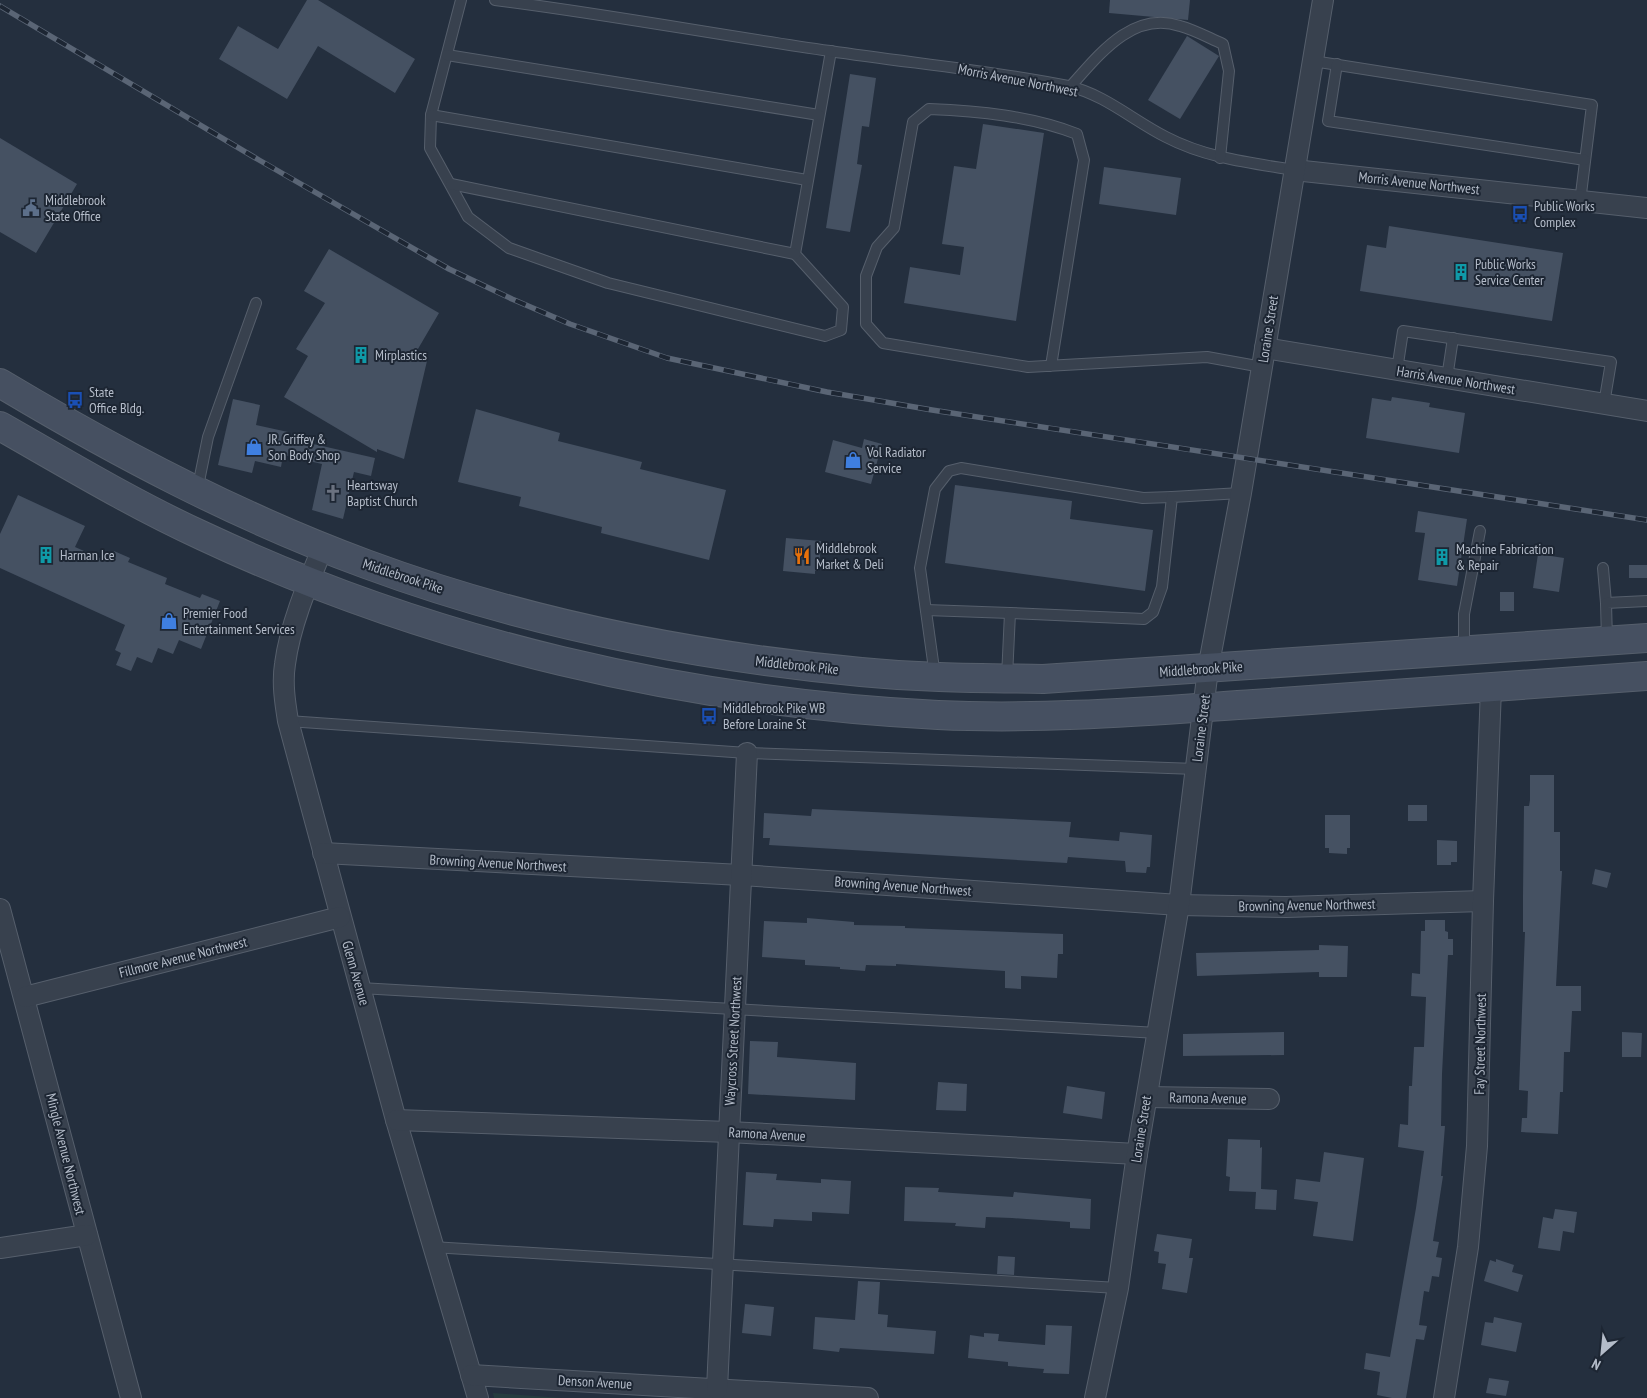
<svg xmlns="http://www.w3.org/2000/svg" width="1647" height="1398" font-family="'PT Sans Narrow',sans-serif">
	<style>
		.green { fill: #263c3f }
		.building { fill: #455162 }
		.lines { fill: none; stroke-linecap: round; stroke-linejoin: round }
		.service-casing { stroke: #565f6c; stroke-width: 12 }
		.minor-casing { stroke: #565f6c; stroke-width: 22 }
		.secondary-casing { stroke: #565f6c; stroke-width: 30 }
		.service { stroke: #38414e; stroke-width: 10 }
		.minor { stroke: #38414e; stroke-width: 20 }
		.secondary { stroke: #465061; stroke-width: 28 }
		.rail-casing { stroke: #5a6575; stroke-width: 5.5 }
		.rail { stroke: #1d2633; stroke-width: 4; stroke-dasharray: 11; stroke-linecap: butt }
		.labels { text-anchor: middle; stroke-width: 4; stroke-linejoin: round; paint-order: stroke }
		.street-label { font-size: 14px; fill: #b4bcc9; stroke: #1d2633 }
		.poi-label { font-size: 14px; fill: #b4bcc9; stroke: #1d2633; text-anchor: start }
	</style>
	<rect width="100%" height="100%" fill="#242f3e"/>
	<path class="green" d="M493,1393l69,5h-68z"/>
	<g class="building">
		<path d="M307,0h11l97,59 -20,34 -77,-47 -31,53 -68,-40 19,-33 40,23z"/>
		<path d="M1110,0h80l-2,20 -79,-7z"/>
		<path d="M1187,36l32,20 -39,63 -32,-19z"/>
		<path d="M850,74l26,4 -7,49 -7,-1 -5,38 5,1 -12,67 -24,-4z"/>
		<path d="M983,124l61,9 -28,188 -112,-18 6,-36 50,8 4,-28 -22,-3 12,-78 22,3z"/>
		<path d="M0,138l77,46 -41,69 -36,-21z"/>
		<path d="M1104,167l77,11 -5,37 -77,-11z"/>
		<path d="M1389,226l174,27 -11,68 -192,-30 7,-46 19,3z"/>
		<path d="M329,249l110,64 -24,41 12,7 -23,98 -27,-10v3l-93,-55 24,-41 -12,-7 29,-46 -21,-12z"/>
		<path d="M1392,397l38,6 -1,4 36,6 -6,40 -93,-15 6,-40 19,3z"/>
		<path d="M233,399l27,6 -4,20 32,7 -1,6 88,20 -4,18 -17,-4 -11,47 -31,-9 10,-46 -39,-9 -2,12 -26,-6 -3,12 -34,-8z"/>
		<path d="M476,409l84,24 -2,8 84,21 -2,7 86,21 -17,70 -108,-27 1,-6 -83,-21 2,-9 -63,-15z"/>
		<path d="M864,439l18,5 -11,40 -46,-12 8,-32 29,8z"/>
		<path d="M955,485l117,16 -2,18 83,11 -8,61 -200,-28z"/>
		<path d="M18,495l67,31 -10,21 34,15 5,-11 16,7 -2,4 39,16 -2,6 35,14 2,-4 18,7 -19,48 -22,-9 -6,14 -15,-6 -6,15 -15,-6 -6,14 -15,-6 5,-12 -6,-3 10,-25 -125,-57v-34z"/>
		<path d="M1418,511l49,8 -10,67 -39,-6 7,-47 -10,-1z"/>
		<path d="M786,538l35,3 -2,30h-4v3l-32,-3z"/>
		<path d="M1538,554l26,4 -5,34 -26,-4z"/>
		<rect x="1629" y="565" width="18" height="13"/>
		<rect x="1500" y="592" width="14" height="19"/>
		<path d="M1530,775h24v57h6v39h2l-6,115h25v25h-9l-2,41h-6l-1,40h-3l-2,42 -37,-2 1,-14h5l1,-27 -9,-1 6,-158h-2v-37l1,-89h5l1,-6z"/>
		<rect x="1408" y="805" width="19" height="16"/>
		<path d="M812,809l259,13 -2,15 50,4 1,-9 32,3 -2,32h-3l-1,6 -20,-1 -1,-11 -57,-4 -1,6 -298,-18 1,-7h-7l1,-25 47,3z"/>
		<path d="M1325,815h25v33h-3v6l-18,-1v-5h-4z"/>
		<path d="M1437,840l20,1v21h-6v3h-14z"/>
		<path d="M1595,869l16,4 -4,15 -15,-4z"/>
		<path d="M807,918l47,4v3l51,1v2l158,6v20h-5l-1,24 -36,-2v13l-16,-1v-17l-109,-7v2l-30,-1 -1,6 -25,-2v-2l-35,-2v-5l-43,-3 2,-36 43,2z"/>
		<path d="M1425,920h20v11l3,1v7h5v16h-5l-6,119 -1,52h4l-4,50h2l-10,65 6,1 -3,15 6,1 -3,19 -7,-1 -3,16 -5,-1 -5,34 8,1 -3,14 -8,-1 -10,59h-14l-15,-3 3,-23 -16,-3 2,-16 24,4 26,-149 8,-57 -26,-4 2,-23 8,1 1,-39h3l2,-39h10l2,-50 -15,-1 1,-23 8,1 1,-43h4z"/>
		<path d="M1319,945l29,1 -1,31h-28v-5l-122,4 -1,-23 123,-3z"/>
		<path d="M1284,1032v23l-101,1v-22z"/>
		<path d="M1622,1032l20,1 -1,24h-19z"/>
		<path d="M750,1041l28,1 -1,15 79,6 -1,37 -107,-6z"/>
		<path d="M938,1082l29,2 -1,27 -30,-1z"/>
		<path d="M1067,1086l38,6 -3,27 -39,-6z"/>
		<path d="M1228,1139l32,1v8l2,-1 -1,42 16,1 -1,20 -21,-1 1,-17 -27,-1 1,-14 -4,-1z"/>
		<path d="M1324,1152l40,6 -11,83 -40,-5 5,-34 -24,-3 2,-20 24,3z"/>
		<path d="M746,1172l31,2 -1,6 45,3v-4l30,2 -2,33 -37,-2v9l-38,-2 -1,8 -30,-2z"/>
		<path d="M905,1187l34,1 -1,4 75,5 1,-5 77,7 -1,30 -20,-1v-6l-58,-4 -26,-1 -1,11 -30,-2 1,-3 -52,-2z"/>
		<path d="M1555,1209l22,3 -3,21 -11,-2 -3,20 -22,-3 5,-31 10,2z"/>
		<path d="M1157,1234l35,5 -3,19h4l-6,35 -25,-4 4,-25 -8,-1 1,-11 -5,-1z"/>
		<path d="M998,1256l17,1 -1,18 -17,-1z"/>
		<path d="M1496,1259l18,6 -2,7 11,3 -5,17 -34,-11 6,-21 6,2z"/>
		<path d="M858,1281l22,1 -2,32 10,1 -1,12 49,4 -2,23 -94,-6 -1,4 -26,-3 2,-32 40,3z"/>
		<path d="M745,1304l29,3 -3,29 -29,-3z"/>
		<path d="M1494,1317l28,6 -6,29 -35,-7 4,-23 8,1z"/>
		<path d="M1046,1325l26,1 -3,48 -26,-1 1,-4 -36,-3v-4l-40,-4 2,-23 14,2v-4l15,1 -1,7 47,4z"/>
		<path d="M1489,1378l20,3 -3,15 -20,-3z"/>
	</g>
	<g class="lines">
		<g class="service-casing">
			<g id="service">
				<path d="M461,0l-30,115 -1,33 38,69 41,31 99,35 217,53 16,-6 2,-23 -48,-53 36,-203"/>
				<path d="M495,0c112,14 223,35 335,51 79,12 159,19 238,35 36,8 66,35 98,51 40,21 85,26 128,33"/>
				<path d="M447,55l372,60"/>
				<path d="M1313,61l279,44 -12,97"/>
				<path d="M1337,64l-9,57 257,39"/>
				<path d="M1070,87c28,-31 62,-77 110,-61 15,4 29,12 43,18l6,27 -9,87"/>
				<path d="M431,115l376,65"/>
				<path d="M451,184l344,70"/>
				<path d="M1051,366l33,-206 -7,-26c-46,-18 -98,-23 -148,-25l-16,13 -19,106 -17,19 -11,29v48l17,19 145,24 179,-10 55,10"/>
				<path d="M1397,370l6,-39 208,31 -7,42"/>
				<path d="M1447,378l6,-40"/>
				<path d="M197,491l11,-54 48,-134"/>
				<path d="M1603,568l3,35"/>
				<path d="M926,610l84,3"/>
				<path d="M1607,640l-1,-37 41,-2"/>
				<path d="M1464,651v-37l16,-83"/>
				<path d="M935,676l-15,-108 15,-79 14,-18 12,-3 182,30 29,-1"/>
				<path d="M1007,677l3,-64 134,6 9,-7 9,-25 10,-90 69,-4"/>
				<path d="M288,721l459,32 449,16"/>
				<path d="M360,988l798,45"/>
				<path d="M432,1247l686,41"/>
			</g>
		</g>
		<g class="minor-casing">
			<g id="minor">
				<path d="M1294,170l353,38"/>
				<path d="M1265,348l382,63"/>
				<path d="M323,547c-15,36 -33,78 -38,117 -3,19 0,38 3,57l108,399 82,278"/>
				<path d="M323,853l418,22 438,30 107,2 197,-6"/>
				<path d="M0,909l131,489"/>
				<path d="M25,997l315,-80"/>
				<path d="M1147,1097l122,2"/>
				<path d="M396,1120l333,12 408,22"/>
				<path d="M0,1248l87,-13"/>
				<path d="M471,1375l397,23"/>
				<path d="M717,1389l30,-636"/>
				<path d="M1095,1398l23,-110 19,-134 42,-249 29,-236 33,-176 82,-493"/>
				<path d="M1444,1398l24,-151 9,-101 6,-245 8,-213"/>
			</g>
		</g>
		<g class="secondary-casing">
			<g id="secondary">
				<path d="M0,383c117,70 238,134 366,181 159,59 327,92 495,108 61,6 122,6 182,7l604,-41"/>
				<path d="M0,426c67,38 133,78 203,110 230,108 482,166 735,179 105,5 211,-4 316,-11 131,-9 262,-18 393,-28"/>
			</g>
		</g>
		<use href="#service" class="service"/>
		<use href="#minor" class="minor"/>
		<use href="#secondary" class="secondary"/>
		<g class="rail-casing">
			<path id="rail" d="M0,6l259,154 190,109 63,30 58,25 97,34 160,34 105,18 715,110"/>
		</g>
		<use href="#rail" class="rail"/>
	</g>
	<defs>
		<g id="civic-bare" transform="scale(1.35)"><path d="M-.6-6.5H3V-4.5H.6V-3L4-1V1h2V6H-6V1h2V-1L-.6-3ZM-1.2 2.5V6h2.4V2.5Z" fill="#5c6f8a" stroke="#1d2633" stroke-width="2.5" paint-order="stroke"/></g>
		<g id="bus-bare" transform="scale(1.35)"><path d="M-5-6H5V4H4V6H2V4H-2V6H-4V4H-5ZM-3.5-4V0h7V-4ZM-3.5 1.2v1.5H-2V1.2ZM2 1.2v1.5H3.5V1.2Z" fill="#1a4fb4" stroke="#1d2633" stroke-width="2.5" paint-order="stroke"/></g>
		<g id="building-bare" transform="scale(1.35)"><path d="M-4-6H4V6H1V3H-1V6H-4ZM-2.5-4.3h1.7v1.8h-1.7ZM.8-4.3h1.7v1.8H.8ZM-2.5-1h1.7V.8h-1.7ZM.8-1h1.7V.8H.8Z" fill="#0f9aa8" stroke="#1d2633" stroke-width="2.5" paint-order="stroke"/></g>
		<g id="shop-bare" transform="scale(1.35)"><path d="M-5-2.5h2.3a2.7 3.5 0 0 1 5.4 0H5L5.5 6h-11ZM-1.5-2.5h3a1.5 2.3 0 0 0-3 0Z" fill="#3f7fe0" stroke="#1d2633" stroke-width="2.5" paint-order="stroke"/></g>
		<g id="church-bare" transform="scale(1.35)"><path d="M-1.2-6h2.4v3.5h3.3v2.4h-3.3V6h-2.4V-.1h-3.3v-2.4h3.3Z" fill="#6b7280" stroke="#1d2633" stroke-width="2.5" paint-order="stroke"/></g>
		<g id="restaurant-bare" transform="scale(1.35)"><path d="M-5-6h1v4h1v-4h1v4h1v-4h1v5L-1.5 .5V6h-2V.5L-5-1ZM5-6V6H3V1.5H1.5Q1.5-4 5-6Z" fill="#e8710a" stroke="#1d2633" stroke-width="2.5" paint-order="stroke"/></g>
	</defs>
	<g fill-rule="evenodd">
		<use href="#civic-bare" x="31" y="208"/>
		<use href="#bus-bare" x="1520" y="214"/>
		<use href="#building-bare" x="1461" y="272"/>
		<use href="#building-bare" x="361" y="355"/>
		<use href="#bus-bare" x="75" y="400"/>
		<use href="#shop-bare" x="254" y="447"/>
		<use href="#shop-bare" x="853" y="460"/>
		<use href="#church-bare" x="333" y="493"/>
		<use href="#building-bare" x="46" y="555"/>
		<use href="#restaurant-bare" x="802" y="556"/>
		<use href="#building-bare" x="1442" y="557"/>
		<use href="#shop-bare" x="169" y="621"/>
		<use href="#bus-bare" x="709" y="716"/>
	</g>
	<g class="labels">
		<g class="street-label">
			<text transform="translate(1018 80) rotate(11)" y="5">Morris Avenue Northwest</text>
			<text transform="translate(1419 183) rotate(6)" y="5">Morris Avenue Northwest</text>
			<text transform="translate(1268 329) rotate(-81)" y="5">Loraine Street</text>
			<text transform="translate(1456 380) rotate(9)" y="5">Harris Avenue Northwest</text>
			<text transform="translate(403 576) rotate(18)" y="5">Middlebrook Pike</text>
			<text transform="translate(797 665) rotate(6)" y="5">Middlebrook Pike</text>
			<text transform="translate(1201 669) rotate(-4)" y="5">Middlebrook Pike</text>
			<text transform="translate(1201 728) rotate(-83)" y="5">Loraine Street</text>
			<text transform="translate(498 863) rotate(3)" y="5">Browning Avenue Northwest</text>
			<text transform="translate(903 886) rotate(4)" y="5">Browning Avenue Northwest</text>
			<text transform="translate(1307 905) rotate(-1)" y="5">Browning Avenue Northwest</text>
			<text transform="translate(183 957) rotate(-14)" y="5">Fillmore Avenue Northwest</text>
			<text transform="translate(356 973) rotate(74)" y="5">Glenn Avenue</text>
			<text transform="translate(733 1041) rotate(-87)" y="5">Waycross Street Northwest</text>
			<text transform="translate(1480 1044) rotate(-89)" y="5">Fay Street Northwest</text>
			<text transform="translate(1208 1098) rotate(1)" y="5">Ramona Avenue</text>
			<text transform="translate(1141 1129) rotate(-81)" y="5">Loraine Street</text>
			<text transform="translate(767 1134) rotate(3)" y="5">Ramona Avenue</text>
			<text transform="translate(66 1154) rotate(76)" y="5">Mingle Avenue Northwest</text>
			<text transform="translate(595 1382) rotate(3)" y="5">Denson Avenue</text>
		</g>
		<g class="poi-label">
			<text x="45" y="205">Middlebrook<tspan x="45" dy="16">State Office</tspan></text>
			<text x="1534" y="211">Public Works<tspan x="1534" dy="16">Complex</tspan></text>
			<text x="1475" y="269">Public Works<tspan x="1475" dy="16">Service Center</tspan></text>
			<text x="375" y="360">Mirplastics</text>
			<text x="89" y="397">State<tspan x="89" dy="16">Office Bldg.</tspan></text>
			<text x="268" y="444">JR. Griffey &amp;<tspan x="268" dy="16">Son Body Shop</tspan></text>
			<text x="867" y="457">Vol Radiator<tspan x="867" dy="16">Service</tspan></text>
			<text x="347" y="490">Heartsway<tspan x="347" dy="16">Baptist Church</tspan></text>
			<text x="816" y="553">Middlebrook<tspan x="816" dy="16">Market &amp; Deli</tspan></text>
			<text x="1456" y="554">Machine Fabrication<tspan x="1456" dy="16">&amp; Repair</tspan></text>
			<text x="60" y="560">Harman Ice</text>
			<text x="183" y="618">Premier Food<tspan x="183" dy="16">Entertainment Services</tspan></text>
			<text x="723" y="713">Middlebrook Pike WB<tspan x="723" dy="16">Before Loraine St</tspan></text>
		</g>
	</g>
	<g transform="translate(1602 1353) rotate(207)" stroke="#1d2633" stroke-width="4" paint-order="stroke">
	<path d="M0-4L9 19L0 12L-9 19Z" fill="#b4bcc9"/>
	<text y="-8" font-size="14" font-weight="bold" text-anchor="middle" fill="#b4bcc9">N</text>
	</g>
</svg>
